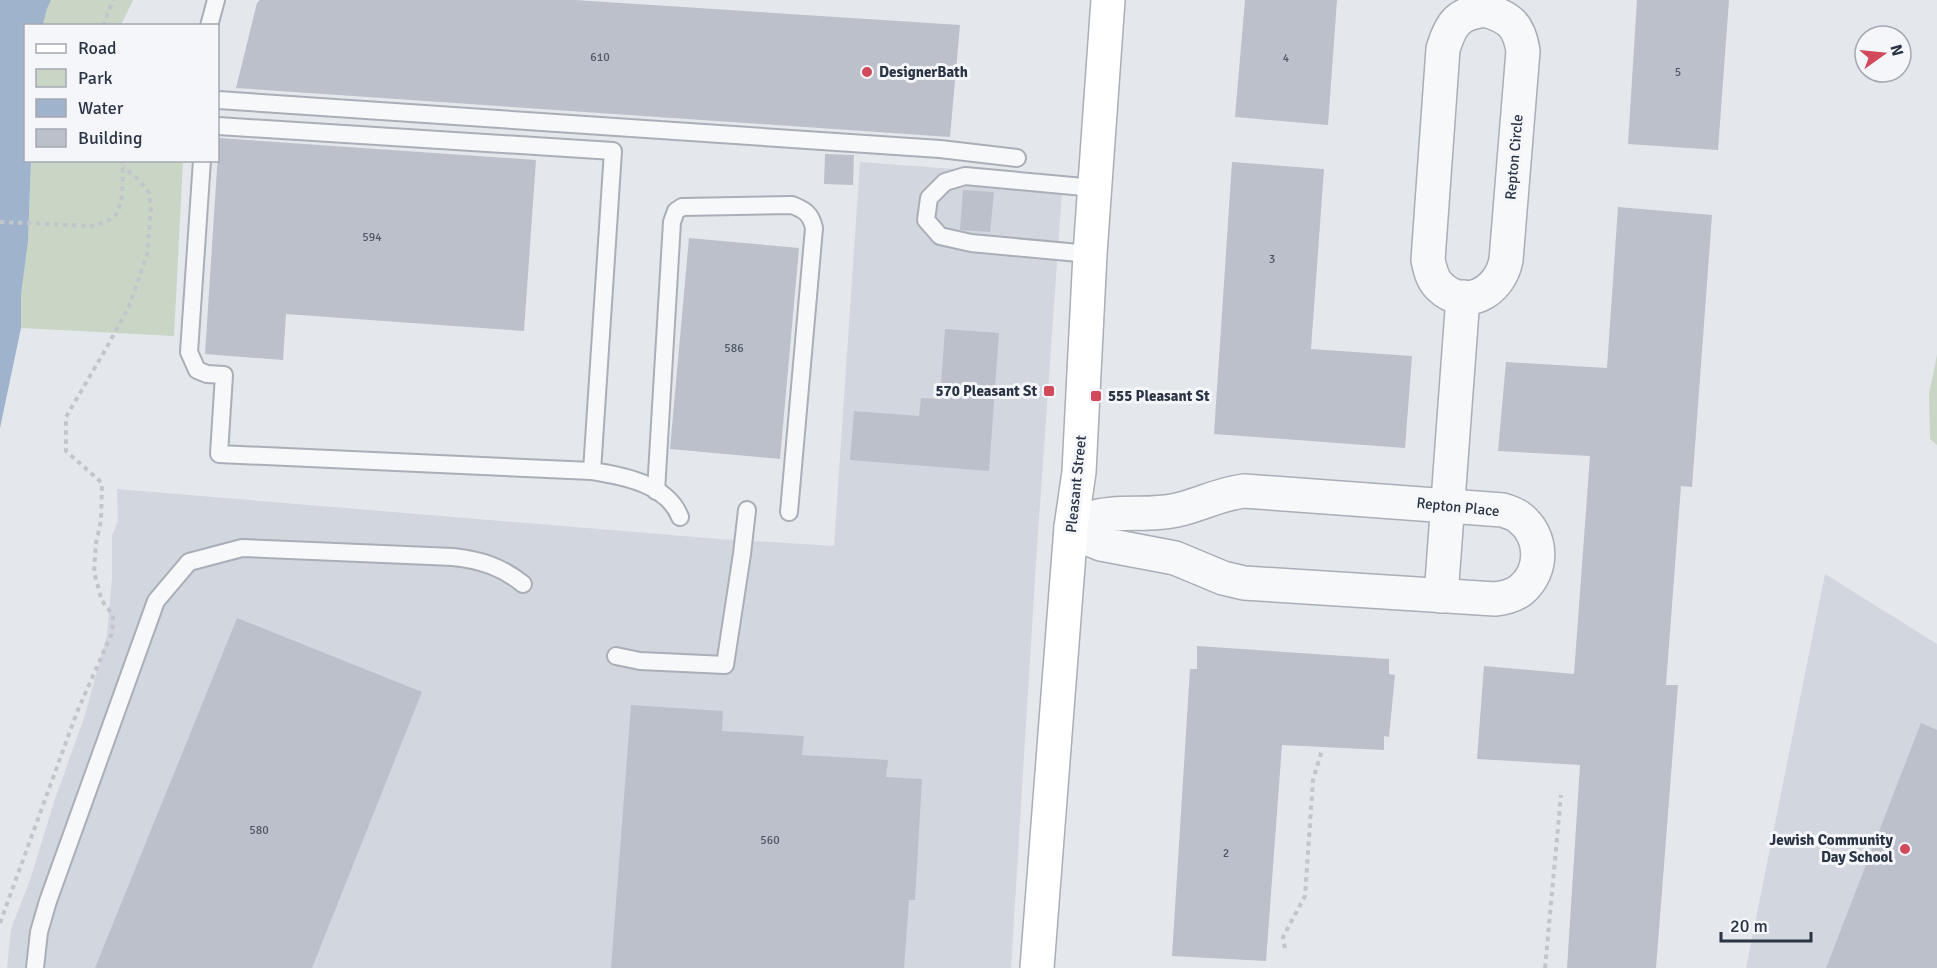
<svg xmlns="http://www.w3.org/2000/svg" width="1937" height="968" font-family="Signika,sans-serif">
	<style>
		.built { fill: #d2d6de }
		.green { fill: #c9d6c5 }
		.water { fill: #9fb4cc }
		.building { fill: #bbc0ca }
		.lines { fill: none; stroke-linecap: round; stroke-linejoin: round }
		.lane-casing { stroke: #a9aeb7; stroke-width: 20 }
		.street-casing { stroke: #a9aeb7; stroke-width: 36 }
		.secondary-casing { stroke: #a9aeb7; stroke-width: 36 }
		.path { stroke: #c2c5cb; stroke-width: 4; stroke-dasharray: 4.5 4.5; stroke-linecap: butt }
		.lane { stroke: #f7f8fa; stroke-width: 16 }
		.street { stroke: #f7f8fa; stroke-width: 33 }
		.secondary { stroke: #fff; stroke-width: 33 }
		.poi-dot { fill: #d1495b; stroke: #f4f6f9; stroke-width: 2 }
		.labels { text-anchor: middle; stroke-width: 6; stroke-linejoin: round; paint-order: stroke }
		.number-label { font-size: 12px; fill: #4f5766 }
		.poi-label { font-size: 15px; font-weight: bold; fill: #2b3445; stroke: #f4f6f9; text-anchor: start }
		.street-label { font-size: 15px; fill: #2b3445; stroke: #f4f6f9 }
	</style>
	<rect width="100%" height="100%" fill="#e4e7ec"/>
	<g class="built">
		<path d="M860,162l203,15 -27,385 -25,406h-1004l4,-39 19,-49 25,-81 30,-84 22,-80 5,-57v-43l6,-14 -1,-32 602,50 115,7z"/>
		<path d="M1825,574l112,70v324h-191z"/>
	</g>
	<g class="green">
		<path d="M51,0h82l-12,25 -78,1 4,-17z"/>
		<path d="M31,161h152l-9,175 -153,-8v-33l7,-53z"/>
		<path d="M1937,355v90l-7,-6 -1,-45z"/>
	</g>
	<path class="water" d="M0,0h51l-4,9 -4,16 -17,1v134l5,1 -3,81 -7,53v33l-21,100z"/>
	<g class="building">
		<path d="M260,0h315l385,25 -10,112 -714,-49 21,-85z"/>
		<path d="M1245,0h92l-9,125 -93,-8z"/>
		<path d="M1637,0h92l-11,150 -90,-6z"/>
		<path d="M219,138l317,22 -12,171 -238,-17 -3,46 -78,-6z"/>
		<path d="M825,154l29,1 -1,30 -29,-1z"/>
		<path d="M1232,162l92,7 -13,180 101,7 -7,92 -191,-14z"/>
		<path d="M963,190l31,2 -4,40 -30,-2z"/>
		<path d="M1618,207l94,8 -20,272 -11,-1 -15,199h12l-22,283h-89l13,-203 -103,-6 7,-93 90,8 16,-218 -92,-5 8,-89 101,6z"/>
		<path d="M689,238l110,10 -19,211 -110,-10z"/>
		<path d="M945,329l54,4 -10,138 -139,-11 4,-49 65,5 2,-18 19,1z"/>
		<path d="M237,618l185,74 -110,276h-217z"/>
		<path d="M1197,646l192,13v15l6,1 -6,62 -5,-1v14l-102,-5 -16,216 -94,-5 18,-287h7z"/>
		<path d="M631,705l92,6 -1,20 82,5 -2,19 86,5 -2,17 36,2 -7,121h-6l-5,68h-293z"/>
		<path d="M1921,723l16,7v238h-111z"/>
	</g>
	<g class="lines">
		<g class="lane-casing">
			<g id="lane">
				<path d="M209,26l7,-26"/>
				<path d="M218,100l722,49 77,9"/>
				<path d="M218,126l395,25 -21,320c32,5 75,13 88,46"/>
				<path d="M202,160l-13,192 8,18 10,4 17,1 -5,79 373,17"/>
				<path d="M1090,254l-119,-11 -31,-7 -14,-16 3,-22 16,-16 20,-6 130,12"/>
				<path d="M656,491l16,-269 4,-11 6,-4 110,-2c13,5 19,9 22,23l-25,284"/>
				<path d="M616,656l24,5 85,4 17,-111 5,-44"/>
				<path d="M35,968l4,-36 9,-31 108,-300 33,-39 53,-14 211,9c28,3 49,10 70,27"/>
			</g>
		</g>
		<g class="street-casing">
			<g id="street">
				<path d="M1486,10c24,8 33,15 37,41l-17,209c-6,32 -41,52 -67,26 -7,-7 -9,-17 -11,-26l15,-211c8,-26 15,-36 43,-39z"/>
				<path d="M1244,491l259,19c5,2 13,4 17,8 23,18 24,53 1,72 -8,6 -17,8 -26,9l-251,-16 -21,-5 -48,-20 -74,-14 -15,-6 -15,-11c6,-3 11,-6 17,-8 28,-10 60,-2 89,-9 23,-5 42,-16 67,-19z"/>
				<path d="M1441,596l22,-299"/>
			</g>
		</g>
		<g class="secondary-casing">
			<path id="secondary" d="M1037,968l34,-441 8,-55 11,-218 18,-254"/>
		</g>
		<g class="path">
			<path d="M103,26l10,-26"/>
			<path d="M0,222l92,4c9,-2 20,-5 25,-13 7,-11 6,-40 5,-53"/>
			<path d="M0,923l77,-211 35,-79 1,-18 -11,-14 -8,-29 2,-29 5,-22 1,-38 -36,-32v-34l41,-70 22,-41 18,-51 4,-46 -2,-16 -11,-14 -15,-12"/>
			<path d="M1285,948l-2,-10 1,-3 21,-39 8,-116 9,-30"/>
			<path d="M1545,968l16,-173"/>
		</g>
		<use href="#lane" class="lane"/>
		<use href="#street" class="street"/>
		<use href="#secondary" class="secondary"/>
	</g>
	<g class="poi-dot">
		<circle cx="867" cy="72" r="6"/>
		<rect x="1043" y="385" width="12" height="12" rx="3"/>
		<rect x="1090" y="390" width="12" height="12" rx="3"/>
		<circle cx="1905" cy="849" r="6"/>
	</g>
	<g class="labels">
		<g class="number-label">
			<text x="600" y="61">610</text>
			<text x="1286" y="62">4</text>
			<text x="1678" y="76">5</text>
			<text x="372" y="241">594</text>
			<text x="1272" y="263">3</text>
			<text x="734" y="352">586</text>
			<text x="259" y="834">580</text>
			<text x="770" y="844">560</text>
			<text x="1226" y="857">2</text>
		</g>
		<g class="poi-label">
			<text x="879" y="77">DesignerBath</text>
			<text x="1037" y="396" text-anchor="end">570 Pleasant St</text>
			<text x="1108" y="401">555 Pleasant St</text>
			<text x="1893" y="845" text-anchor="end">Jewish Community<tspan x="1893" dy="17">Day School</tspan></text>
		</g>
		<g class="street-label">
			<text transform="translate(1514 157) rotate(-85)" y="5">Repton Circle</text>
			<text transform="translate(1076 484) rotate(-84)" y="5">Pleasant Street</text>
			<text transform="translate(1458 507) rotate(6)" y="5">Repton Place</text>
		</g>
	</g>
	<rect x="24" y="24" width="195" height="138" fill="#f4f6f9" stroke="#a4a8b1" stroke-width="1.5"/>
	<rect x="36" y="44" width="30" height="9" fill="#ffffff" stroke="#a4a8b1" stroke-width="1.5"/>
	<text x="78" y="54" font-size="18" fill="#2b3445">Road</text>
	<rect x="36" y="69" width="30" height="18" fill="#c9d6c5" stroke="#a4a8b1" stroke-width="1.5"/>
	<text x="78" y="84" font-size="18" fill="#2b3445">Park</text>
	<rect x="36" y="99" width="30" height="18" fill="#9fb4cc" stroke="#a4a8b1" stroke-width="1.5"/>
	<text x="78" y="114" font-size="18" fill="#2b3445">Water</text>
	<rect x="36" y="129" width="30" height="18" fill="#bbc0ca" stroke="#a4a8b1" stroke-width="1.5"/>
	<text x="78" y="144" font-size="18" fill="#2b3445">Building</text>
	<g transform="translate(1883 54) rotate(75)"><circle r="28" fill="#f4f6f9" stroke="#a4a8b1" stroke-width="1.5"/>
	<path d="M0-4.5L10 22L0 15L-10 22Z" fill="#d1495b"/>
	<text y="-9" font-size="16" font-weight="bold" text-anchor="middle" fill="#2b3445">N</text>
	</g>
	<path d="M1721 932v9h90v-9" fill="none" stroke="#2b3445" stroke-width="3"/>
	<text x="1730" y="932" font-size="18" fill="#2b3445" stroke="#f4f6f9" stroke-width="4.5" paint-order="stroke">20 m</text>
</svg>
